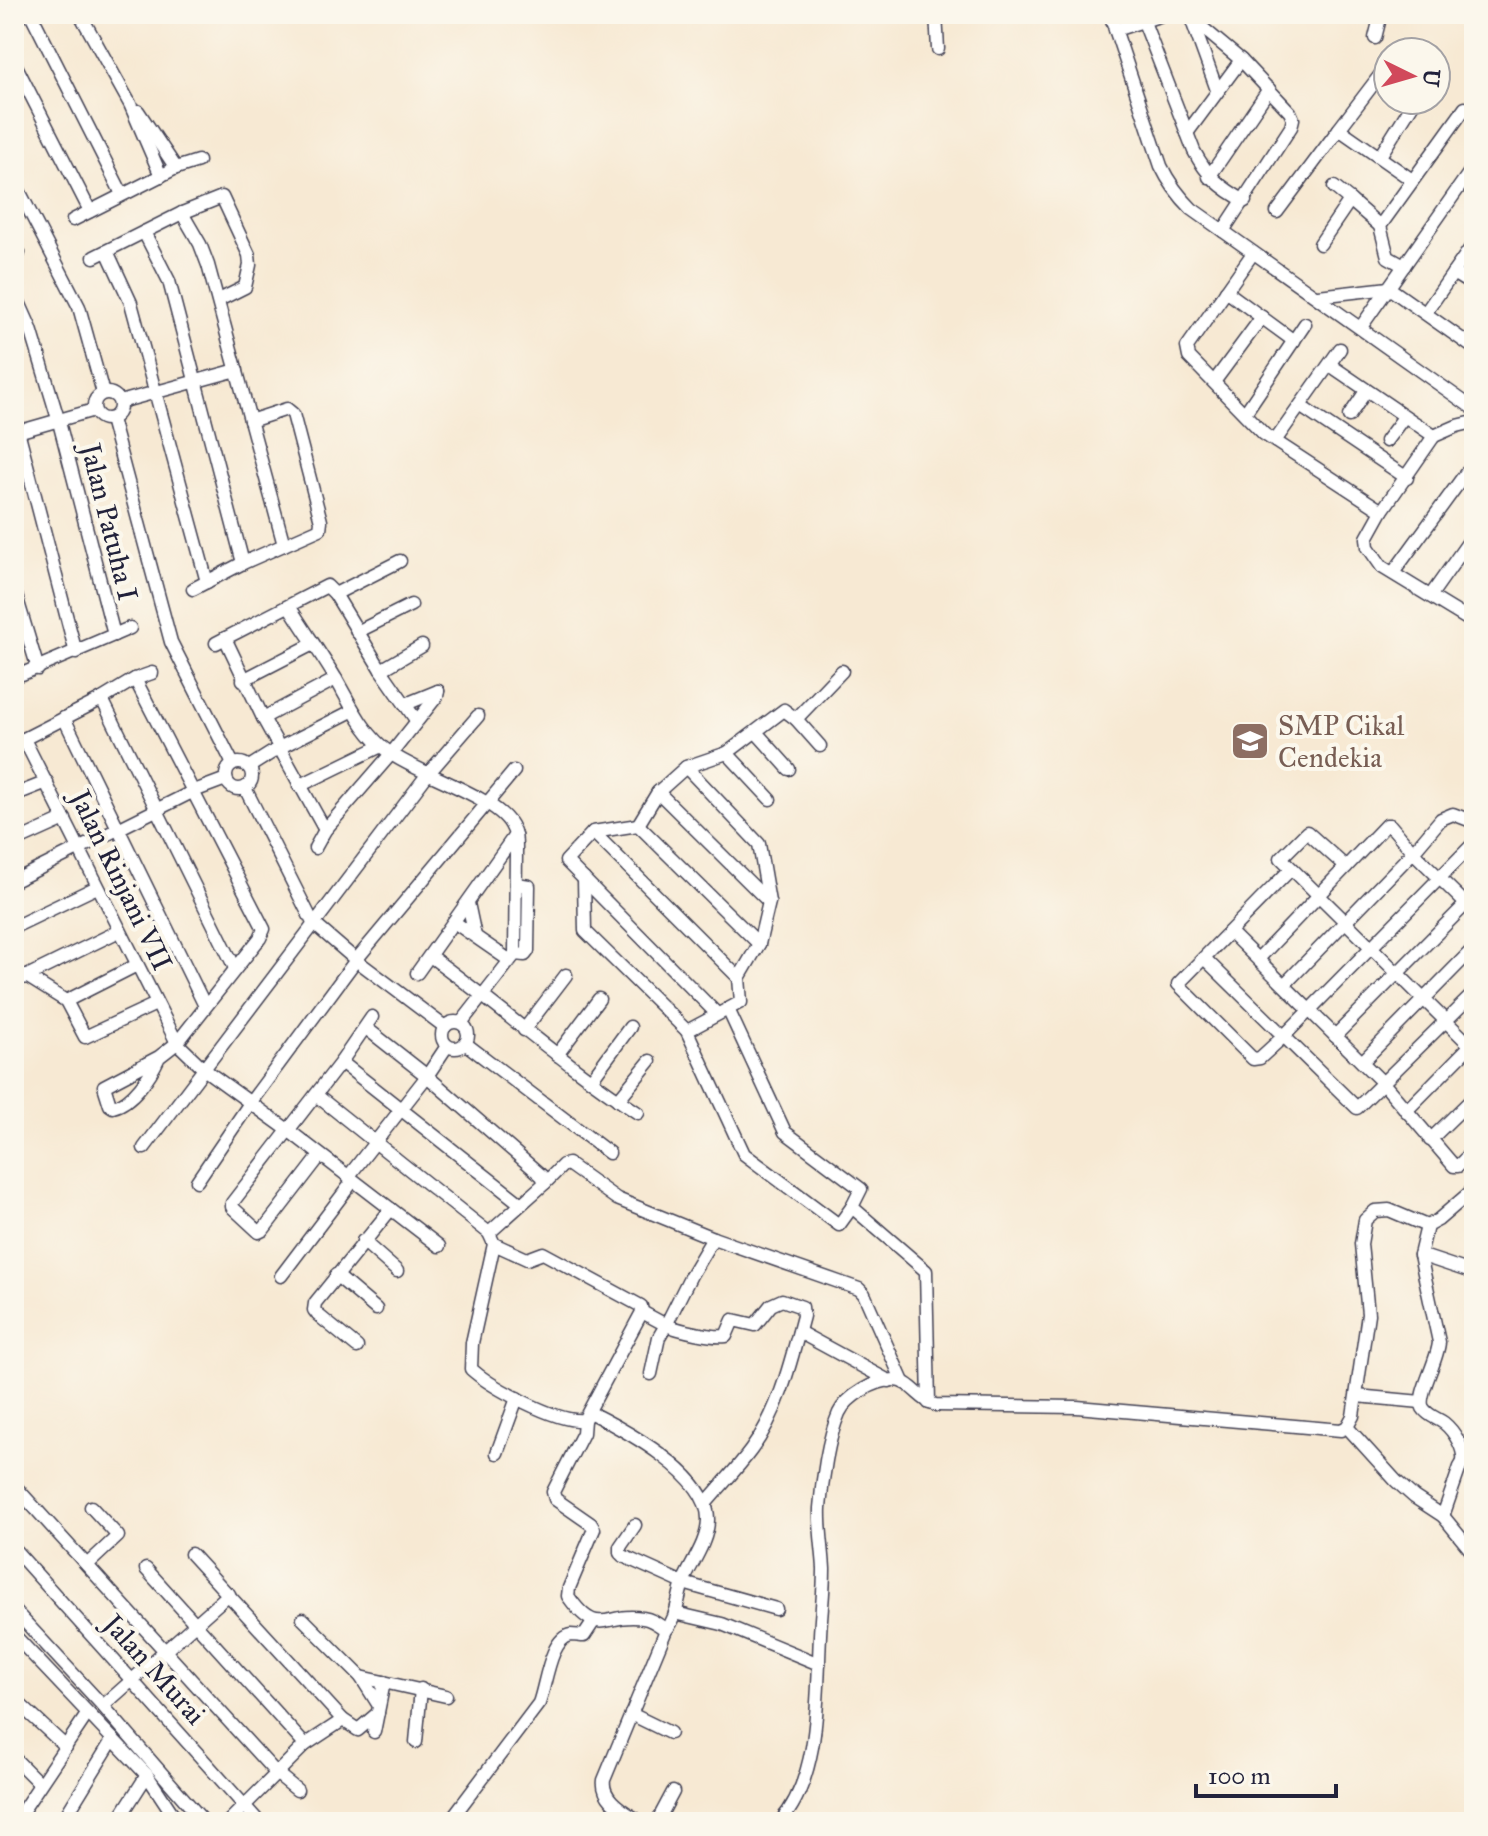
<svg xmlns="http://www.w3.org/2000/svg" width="1488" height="1836" font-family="'IM FELL Great Primer',serif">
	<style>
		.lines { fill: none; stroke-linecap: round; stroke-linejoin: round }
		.minor-casing { stroke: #424052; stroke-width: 15 }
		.minor { stroke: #fff; stroke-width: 12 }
		.labels { text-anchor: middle; stroke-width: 8; stroke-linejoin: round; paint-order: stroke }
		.street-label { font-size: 28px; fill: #22223b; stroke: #fbf7ec }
		.education-label { font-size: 28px; fill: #785e54; stroke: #fbf7ec; text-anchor: start }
	</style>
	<rect width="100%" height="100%" fill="#fbf7ec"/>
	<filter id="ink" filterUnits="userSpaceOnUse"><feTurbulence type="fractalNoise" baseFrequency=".0125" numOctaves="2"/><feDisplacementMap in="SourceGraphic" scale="16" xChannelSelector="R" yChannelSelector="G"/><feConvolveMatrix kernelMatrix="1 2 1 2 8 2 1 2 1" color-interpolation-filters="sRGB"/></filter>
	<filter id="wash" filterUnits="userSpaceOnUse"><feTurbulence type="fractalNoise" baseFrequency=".006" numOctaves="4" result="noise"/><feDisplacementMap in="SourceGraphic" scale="32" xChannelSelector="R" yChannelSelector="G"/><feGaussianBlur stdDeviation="1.8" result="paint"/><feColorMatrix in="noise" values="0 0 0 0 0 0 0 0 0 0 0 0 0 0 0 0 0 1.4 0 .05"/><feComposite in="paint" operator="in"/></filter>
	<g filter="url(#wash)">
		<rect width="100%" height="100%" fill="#f7e9d3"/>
	</g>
	<g filter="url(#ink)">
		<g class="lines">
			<g class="minor-casing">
				<g id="minor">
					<path d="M31,14l91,180"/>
					<path d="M80,14l50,90 31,72"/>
					<path d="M936,14l2,35"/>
					<path d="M1110,14l51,152c8,17 18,30 31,43l282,200"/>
					<path d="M1186,14l55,46 49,52 3,7 -2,8 -68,104"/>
					<path d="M14,18l8,-4"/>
					<path d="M1192,21l25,69"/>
					<path d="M1144,22l50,129c13,25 27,37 51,50"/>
					<path d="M1115,30l50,-16"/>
					<path d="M1375,38l6,-24"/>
					<path d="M14,62l76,149"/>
					<path d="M138,111l38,57"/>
					<path d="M1339,129l48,-63"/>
					<path d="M1187,133l54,-73"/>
					<path d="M1380,156l35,-56"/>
					<path d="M1209,177l60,-88"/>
					<path d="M14,181l65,126 24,86"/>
					<path d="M1334,187l16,13"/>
					<path d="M1277,212l62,-83 73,51"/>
					<path d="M182,213l18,31 8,21 76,280"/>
					<path d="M73,220l103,-52 22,-7"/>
					<path d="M144,232l25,49 74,282"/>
					<path d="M1320,244l30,-44 30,26"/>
					<path d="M107,251l24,52 76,279"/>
					<path d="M1253,253l-66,94 2,10 75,77 118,77"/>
					<path d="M14,254l5,-1"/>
					<path d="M94,257l88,-44 40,-16 27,58 1,10 -5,22 -26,13"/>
					<path d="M1404,266l-16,-9 -8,-31 85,-118 9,5"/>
					<path d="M1453,273l21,13"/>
					<path d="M14,291l17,38 28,93 55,213"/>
					<path d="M1226,291l68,50"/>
					<path d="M1318,296l71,-8 85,60"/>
					<path d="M1426,312l48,-69"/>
					<path d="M1361,327l113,-161"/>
					<path d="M1330,365l104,71 23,-10 17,-4"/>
					<path d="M1214,382l48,-65"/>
					<circle cx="107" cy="406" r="13"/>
					<path d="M120,402l117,-32"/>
					<path d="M1300,406l107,72"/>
					<path d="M1245,413l60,-89"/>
					<path d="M14,415l62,238"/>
					<path d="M1349,416l17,-25"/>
					<path d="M111,419l60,223 62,122"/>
					<path d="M14,433l80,-23"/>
					<path d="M1434,436l-52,75 -15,27 1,9 14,20 92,56"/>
					<path d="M1275,441l65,-92"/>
					<path d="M1386,441l18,-24"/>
					<path d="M1393,573l73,-100 8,2"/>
					<path d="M14,589l24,80"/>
					<path d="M193,589l50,-26 77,-34 1,-8 -28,-107 -6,-5 -37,12"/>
					<path d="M335,594l65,-33"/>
					<path d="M1431,595l43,-61"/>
					<path d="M289,606c15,24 32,48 47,73 15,26 28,56 54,74 29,21 106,44 121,72 5,8 5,16 5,24l-1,105 -54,69"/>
					<path d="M357,632l54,-27"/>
					<path d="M225,638l38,80 62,112"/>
					<path d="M216,643l111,-57 8,8 46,76 35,50"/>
					<path d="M381,670l41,-24"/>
					<path d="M22,674l108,-46"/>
					<path d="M135,679l129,250 -4,9 -83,105 -18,14 -55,29 6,19 3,2c19,-4 38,-32 46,-50"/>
					<path d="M243,680l70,-36"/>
					<path d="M102,699l133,269"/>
					<path d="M406,704l32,-13"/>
					<path d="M64,718l141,288"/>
					<path d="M263,718l73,-39"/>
					<path d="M756,732l33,37"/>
					<path d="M24,739l153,304 28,27 83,60 151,116"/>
					<path d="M14,744l88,-45 33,-20 17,-6"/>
					<path d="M820,746l-24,-27 46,-48"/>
					<path d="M727,753l43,46"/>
					<circle cx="239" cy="776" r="13"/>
					<path d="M249,767l30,-19 73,-37"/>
					<path d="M686,767l41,-14 57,-43 12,9"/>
					<path d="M299,786l82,-40"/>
					<path d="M245,788l68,135 43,37 89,67"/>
					<path d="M658,792l28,-25 73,77 10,58 -10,42 -20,34 2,24 -54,29 57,123 95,71 13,-18"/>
					<path d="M14,795l33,-13"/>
					<path d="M638,825l20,-33 111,110"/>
					<path d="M593,832l45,-7 121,119"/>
					<path d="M14,842l51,-23"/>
					<path d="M315,848l10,-18 66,-76 46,-58 1,-5"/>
					<path d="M1346,867l-39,-35 -26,26 193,191"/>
					<path d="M1291,869l-113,115 75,75 7,-1 24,-22 190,-193"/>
					<path d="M584,879l1,52 102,100"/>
					<path d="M14,881l180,-90 32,-12"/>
					<path d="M468,903l7,33"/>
					<path d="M454,922l55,38"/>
					<path d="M14,927l83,-40"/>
					<path d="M1230,932l153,151 71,83h4l16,-16"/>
					<path d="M515,954l10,1 3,-4 1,-65 -12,-2"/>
					<path d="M430,956c70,51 135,109 208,157"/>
					<path d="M1204,958l153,150 117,-115"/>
					<path d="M1258,959l128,-134h4l23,27 61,60"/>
					<path d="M417,973l98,-138"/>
					<path d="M26,976l40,25 19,36 71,-33"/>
					<path d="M23,978l96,-47"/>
					<path d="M1284,985l129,-133 28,-33 12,-5 21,8"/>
					<path d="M66,1001l71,-36"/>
					<path d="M728,1009l57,123 76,57 -9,18 74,64 3,132"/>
					<path d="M717,1014l-151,-153 27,-29 146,146"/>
					<circle cx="455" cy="1035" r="13"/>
					<path d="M366,1028l61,48 115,100 3,7 -56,50"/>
					<path d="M524,1030l42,-55"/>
					<path d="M1335,1036l139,-140"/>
					<path d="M466,1044l143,109"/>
					<path d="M557,1055l42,-56"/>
					<path d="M341,1062l180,142"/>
					<path d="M1362,1062l112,-114"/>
					<path d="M591,1080l39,-53"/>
					<path d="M316,1095l173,138 5,11 -22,99 -1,26c20,18 86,54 113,51l58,-108 -1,-6 -98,-53 -16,6 -33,-15"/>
					<path d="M618,1100l32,-39"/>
					<path d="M1406,1111l68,-69"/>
					<path d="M1430,1140l44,-43"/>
					<path d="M144,1148l283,-373 51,-59"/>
					<path d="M320,1156l-57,74 -4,2 -27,-25v-4l109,-141 31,-45"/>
					<path d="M348,1177l79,-101 20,-30"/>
					<path d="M197,1181l53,-78 106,-143 158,-189"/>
					<path d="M545,1183l18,-18 5,-1 49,35 96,39 146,51 5,5 39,88"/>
					<path d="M363,1241l34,30"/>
					<path d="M1420,1255l54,18"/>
					<path d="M336,1275l40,34"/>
					<path d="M281,1276l72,-95"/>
					<path d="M642,1312l24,13 -7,12 -8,37"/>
					<path d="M799,1332l90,49"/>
					<path d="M357,1347l-39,-32 -4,-5 1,-7 76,-94"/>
					<path d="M1357,1396l64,6"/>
					<path d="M589,1412c36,18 120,63 119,108 0,20 -15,41 -23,58 -8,17 -6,38 -19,52l-62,150c-3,20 22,32 36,42"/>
					<path d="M584,1420l-1,13 -30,59 2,7 36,25 3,5 -25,59 -1,8c31,45 38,15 75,22 9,1 16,7 23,12"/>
					<path d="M1347,1427l49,54 18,16 29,19 31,38"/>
					<path d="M497,1453l20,-55"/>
					<path d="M1463,1462c2,-13 -9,-31 -19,-39 -7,-5 -16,-7 -21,-15 -7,-12 15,-47 16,-66l-19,-87 7,-29 11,-6 36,-31"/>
					<path d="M14,1485l262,288 21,17"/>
					<path d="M706,1503c15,-18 31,-34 45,-53 28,-38 40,-89 52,-134l-1,-9 -20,-7 -11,5 -16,20 -22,-5 -7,16c-14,2 -47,-6 -60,-11l25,-50 22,-37"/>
					<path d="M1443,1516l17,-49 3,-5 11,-1"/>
					<path d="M635,1525l-15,22v6l3,3 60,27 93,26"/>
					<path d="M14,1549l245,273"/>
					<path d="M191,1554l152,166 15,10 20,-17"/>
					<path d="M87,1565l31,-29 -27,-29"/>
					<path d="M146,1569l159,176"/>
					<path d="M14,1610l89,96 101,116"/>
					<path d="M675,1613l47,11 97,40"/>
					<path d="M303,1619l58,58 85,19"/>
					<path d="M14,1635l133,140 31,47"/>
					<path d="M361,1677l17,27"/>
					<path d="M14,1699l52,48"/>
					<path d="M103,1706l126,-112"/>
					<path d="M631,1714l39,19"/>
					<path d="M374,1732l10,-50"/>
					<path d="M416,1742l5,-53"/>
					<path d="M14,1758l25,25"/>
					<path d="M15,1822l73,-109"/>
					<path d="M62,1822l51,-83"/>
					<path d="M117,1822l30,-47"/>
					<path d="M228,1822l77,-77 38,-25"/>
					<path d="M449,1822l90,-119c7,-18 11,-65 32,-68 5,0 9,1 13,1l10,-15"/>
					<path d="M657,1822l16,-30"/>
					<path d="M780,1822c41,-46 37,-129 40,-187 1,-22 4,-44 4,-66 -1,-20 -5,-41 -4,-61 2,-27 8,-70 19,-95 8,-17 36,-33 55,-33 16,0 26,20 41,25l142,2 264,23 6,-3 6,-11 15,-102 -7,-70 4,-24 10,-9 14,-1 38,16"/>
				</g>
			</g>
			<use href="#minor" class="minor"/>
		</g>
	</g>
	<defs>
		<g id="school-square" transform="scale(2)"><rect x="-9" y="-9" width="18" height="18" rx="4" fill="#8d6e63" stroke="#fbf7ec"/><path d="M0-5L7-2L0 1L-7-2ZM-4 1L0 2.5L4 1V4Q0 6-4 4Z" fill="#fff"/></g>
	</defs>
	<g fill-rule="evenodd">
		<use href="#school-square" x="1250" y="741"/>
	</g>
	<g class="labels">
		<g class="street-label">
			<text transform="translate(110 522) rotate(76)" y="10">Jalan Patuha I</text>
			<text transform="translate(122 880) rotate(64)" y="10">Jalan Rinjani VII</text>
			<text transform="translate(155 1669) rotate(48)" y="10">Jalan Murai</text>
		</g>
		<g class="education-label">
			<text x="1278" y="735">SMP Cikal<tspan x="1278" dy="32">Cendekia</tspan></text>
		</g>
	</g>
	<rect width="1488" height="1836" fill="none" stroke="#fbf7ec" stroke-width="48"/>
	<g transform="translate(1412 76) rotate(95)"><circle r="38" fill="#fbf7ec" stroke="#a4a2a5" stroke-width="2"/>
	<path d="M0-6L14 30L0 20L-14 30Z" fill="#d1495b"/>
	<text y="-12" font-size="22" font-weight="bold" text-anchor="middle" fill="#22223b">U</text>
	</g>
	<path d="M1196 1784v12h140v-12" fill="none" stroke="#22223b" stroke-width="4"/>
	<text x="1208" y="1784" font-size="24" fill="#22223b" stroke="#fbf7ec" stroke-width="6" paint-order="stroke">100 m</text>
</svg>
